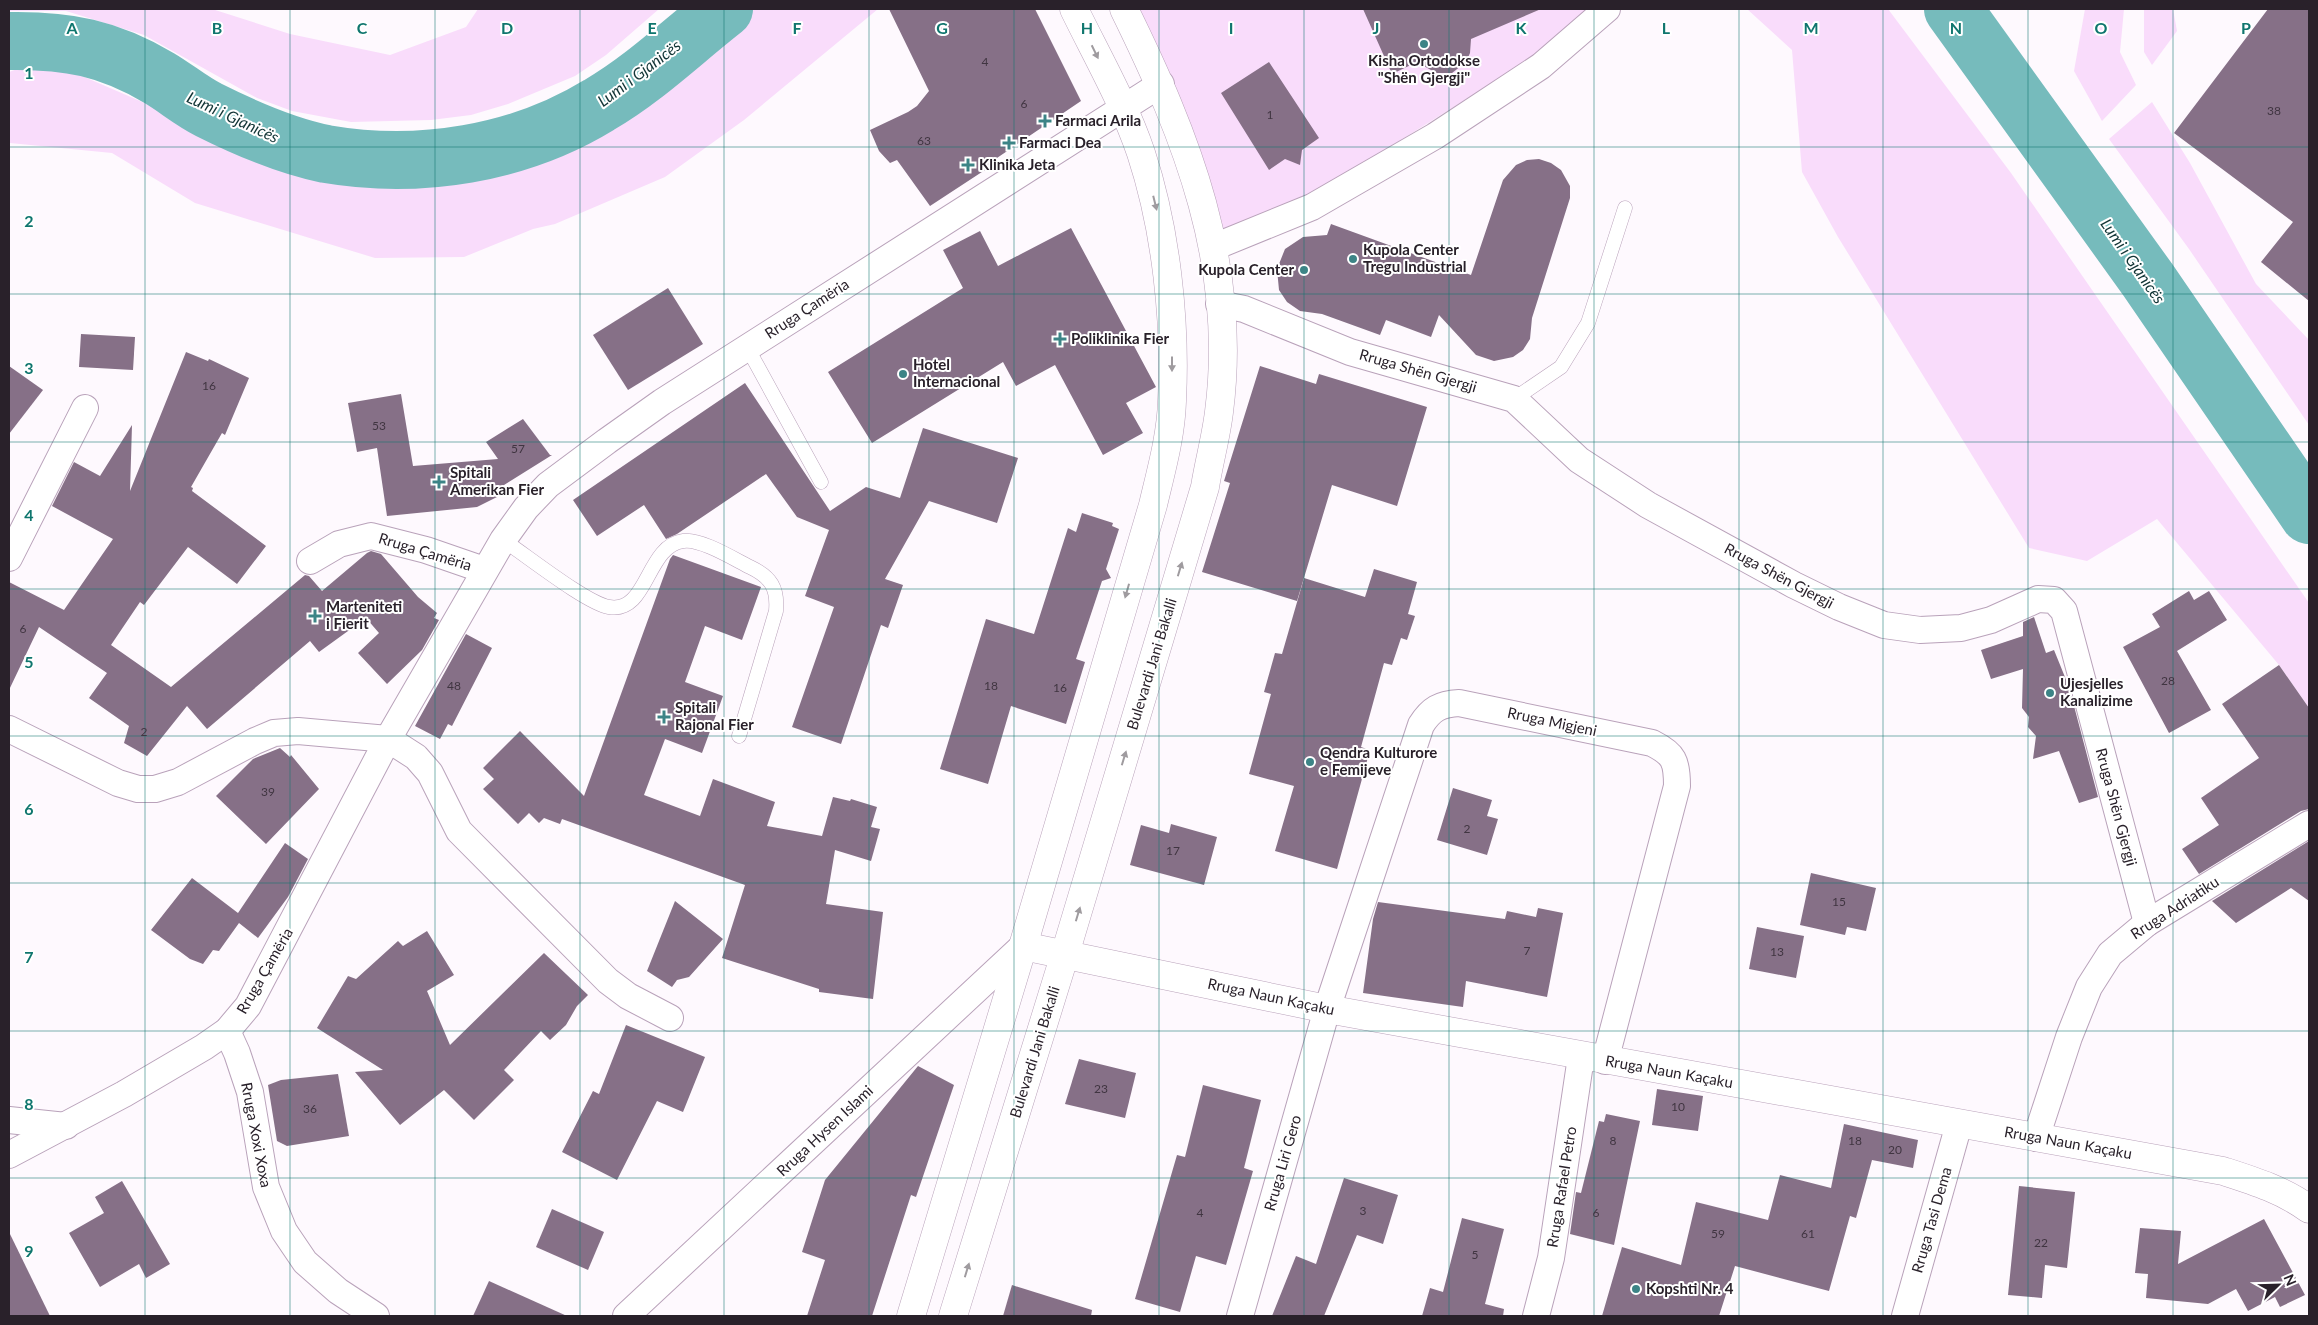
<svg xmlns="http://www.w3.org/2000/svg" width="2318" height="1325" font-family="Lato,sans-serif">
	<style>
		.green { fill: #f9dcfb }
		.lines { fill: none; stroke-linecap: round; stroke-linejoin: round }
		.river { stroke: #76bbbc; stroke-width: 58 }
		.building { fill: #867087 }
		.lane-casing { stroke: #b9a2ba; stroke-width: 15 }
		.street-casing { stroke: #b9a2ba; stroke-width: 28 }
		.secondary-casing { stroke: #b9a2ba; stroke-width: 29 }
		.lane { stroke: #fff; stroke-width: 14 }
		.street { stroke: #fff; stroke-width: 26 }
		.secondary { stroke: #fff; stroke-width: 28 }
		.oneway { fill: #9f9b9f }
		.grid { fill: none; stroke: #0f766e; stroke-width: 1; stroke-opacity: 0.55 }
		.poi-dot { fill: #3c8486; stroke: #fff; stroke-width: 2 }
		.labels { text-anchor: middle; stroke-width: 4; stroke-linejoin: round; paint-order: stroke }
		.number-label { font-size: 12px; fill: #403541 }
		.poi-label { font-size: 15px; font-weight: bold; fill: #29212a; stroke: #fff; text-anchor: start }
		.street-label { font-size: 15px; fill: #29212a; stroke: #fff }
		.water-label { font-size: 16px; font-style: italic; fill: #123536; stroke: #fff }
		.grid-label { font-size: 16px; text-anchor: middle; font-weight: bold; fill: #0f766e; stroke: #fff; stroke-width: 4; stroke-linejoin: round; paint-order: stroke }
	</style>
	<rect width="100%" height="100%" fill="#fef9fe"/>
	<g class="green">
		<path d="M9,9h203l78,25 100,21 76,-28 12,-18h181l-53,46 -31,21 -67,28 -37,11 -40,5 -80,2 -59,-11 -35,-13 -113,-63 -78,-24h-57z"/>
		<path d="M753,9h125l-134,111 -79,57 -110,47 -22,5 -69,28 -89,1 -180,-55 -83,-50 -102,-10 -1,-6v-65l19,-7 38,4 88,38 68,35 82,29 104,12 100,-14 66,-25 49,-27z"/>
		<path d="M1134,9h457l-54,46 -229,143 -89,36z"/>
		<path d="M1747,9h141l123,164 298,430v105l-30,-43 -122,-146 -70,42 -58,-13 -191,-311 -36,-65 -10,-122z"/>
		<path d="M2085,9h39l-4,43 16,33 -34,36 -28,-50z"/>
		<path d="M2144,9h29l4,22 -25,34 -8,-13z"/>
		<path d="M2152,102l38,61 66,121 53,56v85l-120,-176 -80,-110z"/>
	</g>
	<g class="lines">
		<g class="river">
			<path d="M1953,9l195,271 161,235"/>
			<path d="M9,41c58,-1 100,7 150,37 17,10 32,23 50,32 36,18 77,36 117,44 93,16 193,0 273,-49 45,-26 84,-64 125,-96"/>
		</g>
	</g>
	<g class="building">
		<path d="M889,9h146l46,92 -90,61 -3,6 -58,38 -33,-46 -7,3 -11,-12 -9,-21 38,-18 9,-6 12,-15z"/>
		<path d="M1363,9h178l-70,30 -1,14 -4,9 -14,11h-16l-19,-11 -25,12z"/>
		<path d="M2268,9h41v292l-48,-39 32,-40 -119,-89z"/>
		<path d="M1269,62l50,76 -17,12 -2,15 -15,-6 -16,11 -48,-77z"/>
		<path d="M1539,159l12,4 10,7 9,16v12l-38,120 -2,21 -7,11 -10,7 -19,4 -18,-6 -37,-40 -8,22 -45,-17 -6,15 -58,-21 -22,-3 -13,-9 -8,-12 -2,-21 8,-20 18,-12 24,-2 4,-11 140,51 32,-95 13,-15 11,-5z"/>
		<path d="M1071,228l85,159 -30,16 17,30 -40,22 -48,-90 -39,21 -13,-24 -131,81 -44,-71 135,-84 -20,-38 37,-19 18,35z"/>
		<path d="M668,288l35,56 -75,46 -35,-55z"/>
		<path d="M81,334l54,3 -2,33 -54,-3z"/>
		<path d="M186,352l22,9 1,-2 40,19 -24,57 -3,-2 -31,54 2,1 -1,3 74,55 -29,38 -49,-37 -44,58 -4,-3 -29,43 60,42 134,-112 4,1 13,15 45,-38 4,-2 10,3 37,43 19,16 -3,5 5,2 -17,30 -35,34 -29,-31 21,-20 -13,-15 -47,34 -9,-11 -103,88 -20,-23 -40,50 -23,-13 5,-17 -40,-28 18,-25 -68,-46 -30,63v-108l55,28 49,-71 -61,-33 22,-44 26,14 32,-51 -2,66z"/>
		<path d="M9,366l34,24 -34,44z"/>
		<path d="M1260,366l56,18 3,-10 108,33 -30,99 -65,-21 -35,116 -95,-29 28,-89 -6,-2z"/>
		<path d="M745,383l85,128 36,-24 34,11 23,-70 95,30 -21,65 -68,-22 -44,78 18,6 -15,43 -7,-3 -40,119 -49,-17 42,-120 -29,-11 24,-66 -32,-13 -31,-43 -89,60 -11,5 -22,-34 -47,31 -24,-36z"/>
		<path d="M401,394l12,72 85,-7 -12,-17 37,-23 27,36h2l-56,35 1,7 -20,10 -90,9 -10,-68 -20,4 -9,-49z"/>
		<path d="M1082,513l31,10 -1,3 7,3 -13,40 5,9 -9,3 -26,78 9,3 -19,62 -55,-18 -23,78 -48,-15 46,-150 48,15 34,-106 8,4z"/>
		<path d="M673,555l88,32 -19,53 -37,-14 -20,56 38,14 -21,57 -37,-14 -21,56 56,21 13,-37 62,23 -8,24 55,10 11,-39 17,4 1,-2 26,8 -6,20 9,2 -9,32 -36,-11 -9,54 57,8 -10,87 -54,-7v-3l-97,-31 23,-73 -183,-66 -2,5 -16,-6 -5,5 -10,-10 -11,11 -35,-35 11,-10 -11,-11 37,-37 64,65 86,-237z"/>
		<path d="M1374,569l43,13 -9,32 7,2 -8,24 -6,-2 -9,27 -8,-2 -23,84 9,3 -33,119 -62,-18 19,-65 -45,-12 22,-80 -7,-2 11,-39 7,1 22,-76 61,19z"/>
		<path d="M2189,591l5,9 15,-9 18,29 -50,31 34,59 -42,23 -46,-86 37,-20 -8,-13z"/>
		<path d="M2034,617l12,36 8,-3 15,37 29,110 -19,6 -20,-52 -26,8 3,-23 -8,-9 1,-10 -7,-9 1,-39 -32,10 -10,-29 42,-14v-14z"/>
		<path d="M466,634l26,14 -40,78 -4,-2 -8,15 -25,-13z"/>
		<path d="M2279,665l30,43v101l-8,2 -102,63 -17,-25 37,-24 -18,-27 58,-40 -37,-54z"/>
		<path d="M280,748l10,9 1,-2 28,34 -53,55 -50,-48 37,-37z"/>
		<path d="M1453,788l39,12 -5,16 11,3 -11,36 -50,-15z"/>
		<path d="M1171,824l46,13 -13,48 -74,-20 11,-40 28,8z"/>
		<path d="M2309,841v60l-18,-13 -55,35 -24,-22z"/>
		<path d="M285,843l23,16 -20,38 -30,41 -19,-15 -20,28 -6,-1 -10,14 -13,-5 -39,-29 41,-52 46,35z"/>
		<path d="M1811,873l65,15 -10,43 -19,-4 -2,8 -45,-10z"/>
		<path d="M675,901l48,38 -34,38 -12,3 -5,7 -25,-16z"/>
		<path d="M1378,902l127,17 2,-8 29,6 2,-9 25,5 -16,84 -81,-16 -3,26 -100,-14 10,-74z"/>
		<path d="M1757,927l47,9 -8,42 -47,-9z"/>
		<path d="M427,931l27,44 -27,16 23,54 94,-92 44,42 -11,11 -11,19 -16,15 -9,-9 -37,39 10,10 -40,40 -30,-30 -44,35 -45,-53 28,-2 -66,-42 31,-52 8,3 42,-38 5,5z"/>
		<path d="M626,1025l79,32 -22,55 -26,-11 -40,79 -55,-28 31,-61 6,3z"/>
		<path d="M1079,1059l57,14 -11,45 -60,-14z"/>
		<path d="M918,1066l36,19 -38,112 -5,-2 -39,121h-65l18,-56 -23,-8 23,-72z"/>
		<path d="M338,1074l11,62 -62,10 -10,-5 -9,-56 13,-5z"/>
		<path d="M1203,1085l58,15 -17,68 9,3 -27,94 -30,-9 -16,56 -45,-13 42,-144 8,2z"/>
		<path d="M1657,1089l46,7 -5,35 -46,-6z"/>
		<path d="M1606,1114l34,7 -26,124 -44,-11 6,-42 5,1 18,-72 5,1z"/>
		<path d="M1844,1124l74,16 -5,28 -41,-8 -16,58 -6,-2 -21,75 -94,-25 -16,50h-117l20,-69 59,18 15,-63 72,18 12,-45 51,13z"/>
		<path d="M1344,1178l54,17 -15,49 -26,-9 -33,81h-52l24,-60 20,8z"/>
		<path d="M122,1181l48,83 -24,14 -7,-14 -39,23 -31,-54 35,-20 -9,-16z"/>
		<path d="M2019,1186l56,6 -8,76 -22,-3 -3,33 -34,-3z"/>
		<path d="M552,1209l52,23 -16,38 -52,-23z"/>
		<path d="M1462,1218l42,11 -19,75 19,5 -1,7h-81l8,-28 13,4z"/>
		<path d="M2264,1219l41,76 -25,12 -5,-10 -27,14 -12,-22 -28,15 -62,-6 2,-24 -13,-1 5,-45 41,3 -3,33z"/>
		<path d="M9,1232l41,84h-41z"/>
		<path d="M489,1281l78,35h-94z"/>
		<path d="M1012,1285l80,25 -1,6h-88z"/>
	</g>
	<g class="lines">
		<g class="lane-casing">
			<g id="lane">
				<path d="M747,347l74,135"/>
				<path d="M1514,399l47,-32 27,-44 37,-115"/>
				<path d="M503,540c23,15 83,63 106,67 39,7 37,-61 74,-66 17,-3 51,18 67,26 21,10 28,21 26,44l-37,125"/>
			</g>
		</g>
		<g class="street-casing">
			<g id="street">
				<path d="M1214,247l98,-40 123,-71 106,-70 66,-57"/>
				<path d="M1219,304l25,5 106,43 164,47 65,61 69,45 146,80 45,22 45,18 36,5 41,-2 30,-8 47,-21 16,1 10,11 83,312"/>
				<path d="M9,558l76,-150"/>
				<path d="M310,561l29,-17 32,-8 55,14 58,20"/>
				<path d="M9,729l109,54 20,6h17l23,-7 77,-41 19,-8 24,-2 90,8 28,18 14,16 29,58 149,150 20,15 42,22"/>
				<path d="M227,1031l10,22 13,39 16,95 18,44 21,31 33,29 38,25"/>
				<path d="M9,1120l57,6"/>
				<path d="M2036,1138l33,-101 20,-50 21,-33 37,-31 162,-99"/>
				<path d="M9,1155l115,-61 80,-47 23,-16 21,-25 140,-267 115,-199 23,-32 22,-23 59,-44 55,-39 499,-318"/>
				<path d="M626,1316l397,-370"/>
				<path d="M1240,1316l87,-307 94,-284c10,-16 19,-21 38,-22l193,40c22,11 25,18 25,43l-72,275"/>
				<path d="M1536,1316l15,-58 30,-201"/>
				<path d="M1905,1316l54,-192"/>
			</g>
		</g>
		<g class="secondary-casing">
			<g id="secondary">
				<path d="M1023,946l304,63 896,162c31,10 60,19 86,38"/>
				<path d="M911,1316l112,-370 130,-441c8,-34 18,-69 19,-104 4,-80 -6,-172 -31,-248 -17,-50 -44,-97 -67,-144"/>
				<path d="M953,1316l112,-362 140,-467c4,-25 11,-50 14,-75 19,-147 -32,-275 -95,-403"/>
			</g>
		</g>
		<use href="#lane" class="lane"/>
		<use href="#street" class="street"/>
		<use href="#secondary" class="secondary"/>
	</g>
	<defs><path id="oneway-solid" d="M-6-.8H1V-3.2L6.5 0L1 3.2V.8H-6Z" transform="scale(1.25)"/></defs>
	<g class="oneway">
		<use href="#oneway-solid" transform="translate(1095 52) rotate(64)"/>
		<use href="#oneway-solid" transform="translate(1155 203) rotate(76)"/>
		<use href="#oneway-solid" transform="translate(1172 364) rotate(90)"/>
		<use href="#oneway-solid" transform="translate(1180 569) rotate(-73)"/>
		<use href="#oneway-solid" transform="translate(1127 591) rotate(106)"/>
		<use href="#oneway-solid" transform="translate(1124 758) rotate(-73)"/>
		<use href="#oneway-solid" transform="translate(1078 914) rotate(-73)"/>
		<use href="#oneway-solid" transform="translate(967 1270) rotate(-73)"/>
	</g>
	<path class="grid" d="M145,9v1307M290,9v1307M435,9v1307M580,9v1307M724,9v1307M869,9v1307M1014,9v1307M1159,9v1307M1304,9v1307M1449,9v1307M1594,9v1307M1739,9v1307M1883,9v1307M2028,9v1307M2173,9v1307M9,147h2300M9,294h2300M9,442h2300M9,589h2300M9,736h2300M9,883h2300M9,1031h2300M9,1178h2300"/>
	<g class="poi-dot">
		<circle cx="1424" cy="44" r="5"/>
		<path d="M1042.5 113.5h5v5h5v5h-5v5h-5v-5h-5v-5h5z"/>
		<path d="M1006.5 135.5h5v5h5v5h-5v5h-5v-5h-5v-5h5z"/>
		<path d="M965.5 157.5h5v5h5v5h-5v5h-5v-5h-5v-5h5z"/>
		<circle cx="1353" cy="259" r="5"/>
		<circle cx="1304" cy="270" r="5"/>
		<path d="M1057.5 331.5h5v5h5v5h-5v5h-5v-5h-5v-5h5z"/>
		<circle cx="903" cy="374" r="5"/>
		<path d="M436.5 474.5h5v5h5v5h-5v5h-5v-5h-5v-5h5z"/>
		<path d="M312.5 608.5h5v5h5v5h-5v5h-5v-5h-5v-5h5z"/>
		<circle cx="2050" cy="693" r="5"/>
		<path d="M661.5 709.5h5v5h5v5h-5v5h-5v-5h-5v-5h5z"/>
		<circle cx="1310" cy="762" r="5"/>
		<circle cx="1636" cy="1289" r="5"/>
	</g>
	<g class="labels">
		<g class="number-label">
			<text x="985" y="66">4</text>
			<text x="1024" y="108">6</text>
			<text x="2274" y="115">38</text>
			<text x="1270" y="119">1</text>
			<text x="924" y="145">63</text>
			<text x="209" y="390">16</text>
			<text x="379" y="430">53</text>
			<text x="518" y="453">57</text>
			<text x="23" y="633">6</text>
			<text x="2168" y="685">28</text>
			<text x="454" y="690">48</text>
			<text x="991" y="690">18</text>
			<text x="1060" y="692">16</text>
			<text x="144" y="736">2</text>
			<text x="268" y="796">39</text>
			<text x="1467" y="833">2</text>
			<text x="1173" y="855">17</text>
			<text x="1839" y="906">15</text>
			<text x="1527" y="955">7</text>
			<text x="1777" y="956">13</text>
			<text x="1101" y="1093">23</text>
			<text x="1678" y="1111">10</text>
			<text x="310" y="1113">36</text>
			<text x="1613" y="1145">8</text>
			<text x="1855" y="1145">18</text>
			<text x="1895" y="1154">20</text>
			<text x="1363" y="1215">3</text>
			<text x="1200" y="1217">4</text>
			<text x="1596" y="1217">6</text>
			<text x="1718" y="1238">59</text>
			<text x="1808" y="1238">61</text>
			<text x="2041" y="1247">22</text>
			<text x="1475" y="1259">5</text>
		</g>
		<g class="poi-label">
			<text x="1424" y="66" text-anchor="middle">Kisha Ortodokse<tspan x="1424" dy="17">"Shën Gjergji"</tspan></text>
			<text x="1055" y="126">Farmaci Arila</text>
			<text x="1019" y="148">Farmaci Dea</text>
			<text x="979" y="170">Klinika Jeta</text>
			<text x="1363" y="255">Kupola Center<tspan x="1363" dy="17">Tregu Industrial</tspan></text>
			<text x="1294" y="275" text-anchor="end">Kupola Center</text>
			<text x="1071" y="344">Poliklinika Fier</text>
			<text x="913" y="370">Hotel<tspan x="913" dy="17">Internacional</tspan></text>
			<text x="450" y="478">Spitali<tspan x="450" dy="17">Amerikan Fier</tspan></text>
			<text x="326" y="612">Marteniteti<tspan x="326" dy="17">i Fierit</tspan></text>
			<text x="2060" y="689">Ujesjelles<tspan x="2060" dy="17">Kanalizime</tspan></text>
			<text x="675" y="713">Spitali<tspan x="675" dy="17">Rajonal Fier</tspan></text>
			<text x="1320" y="758">Qendra Kulturore<tspan x="1320" dy="17">e Femijeve</tspan></text>
			<text x="1646" y="1294">Kopshti Nr. 4</text>
		</g>
		<g class="street-label">
			<text transform="translate(807 309) rotate(-33)" y="5">Rruga Çamëria</text>
			<text transform="translate(1418 371) rotate(16)" y="5">Rruga Shën Gjergji</text>
			<text transform="translate(425 552) rotate(17)" y="5">Rruga Çamëria</text>
			<text transform="translate(1779 576) rotate(28)" y="5">Rruga Shën Gjergji</text>
			<text transform="translate(1152 664) rotate(-73)" y="5">Bulevardi Jani Bakalli</text>
			<text transform="translate(1552 722) rotate(12)" y="5">Rruga Migjeni</text>
			<text transform="translate(2116 807) rotate(75)" y="5">Rruga Shën Gjergji</text>
			<text transform="translate(2175 908) rotate(-33)" y="5">Rruga Adriatiku</text>
			<text transform="translate(265 971) rotate(-60)" y="5">Rruga Çamëria</text>
			<text transform="translate(1271 997) rotate(12)" y="5">Rruga Naun Kaçaku</text>
			<text transform="translate(1035 1052) rotate(-73)" y="5">Bulevardi Jani Bakalli</text>
			<text transform="translate(1669 1072) rotate(10)" y="5">Rruga Naun Kaçaku</text>
			<text transform="translate(825 1131) rotate(-43)" y="5">Rruga Hysen Islami</text>
			<text transform="translate(256 1135) rotate(79)" y="5">Rruga Xoxi Xoxa</text>
			<text transform="translate(2068 1143) rotate(10)" y="5">Rruga Naun Kaçaku</text>
			<text transform="translate(1283 1163) rotate(-74)" y="5">Rruga Liri Gero</text>
			<text transform="translate(1562 1187) rotate(-81)" y="5">Rruga Rafael Petro</text>
			<text transform="translate(1932 1220) rotate(-74)" y="5">Rruga Tasi Dema</text>
		</g>
		<g class="water-label">
			<text transform="translate(639 73) rotate(-37)" y="6">Lumi i Gjanicës</text>
			<text transform="translate(233 117) rotate(25)" y="6">Lumi i Gjanicës</text>
			<text transform="translate(2133 261) rotate(55)" y="6">Lumi i Gjanicës</text>
		</g>
	</g>
	<g class="grid-label">
		<text x="72" y="34">A</text>
		<text x="217" y="34">B</text>
		<text x="362" y="34">C</text>
		<text x="507" y="34">D</text>
		<text x="652" y="34">E</text>
		<text x="797" y="34">F</text>
		<text x="942" y="34">G</text>
		<text x="1087" y="34">H</text>
		<text x="1231" y="34">I</text>
		<text x="1376" y="34">J</text>
		<text x="1521" y="34">K</text>
		<text x="1666" y="34">L</text>
		<text x="1811" y="34">M</text>
		<text x="1956" y="34">N</text>
		<text x="2101" y="34">O</text>
		<text x="2246" y="34">P</text>
		<text x="29" y="79">1</text>
		<text x="29" y="227">2</text>
		<text x="29" y="374">3</text>
		<text x="29" y="521">4</text>
		<text x="29" y="668">5</text>
		<text x="29" y="815">6</text>
		<text x="29" y="963">7</text>
		<text x="29" y="1110">8</text>
		<text x="29" y="1257">9</text>
	</g>
	<rect width="2318" height="1325" fill="none" stroke="#29212a" stroke-width="20"/>
	<g transform="translate(2278 1285) rotate(67)" stroke="#ffffff" stroke-width="4" paint-order="stroke">
	<path d="M0-4L9 19L0 12L-9 19Z" fill="#29212a"/>
	<text y="-8" font-size="14" font-weight="bold" text-anchor="middle" fill="#29212a">N</text>
	</g>
</svg>
